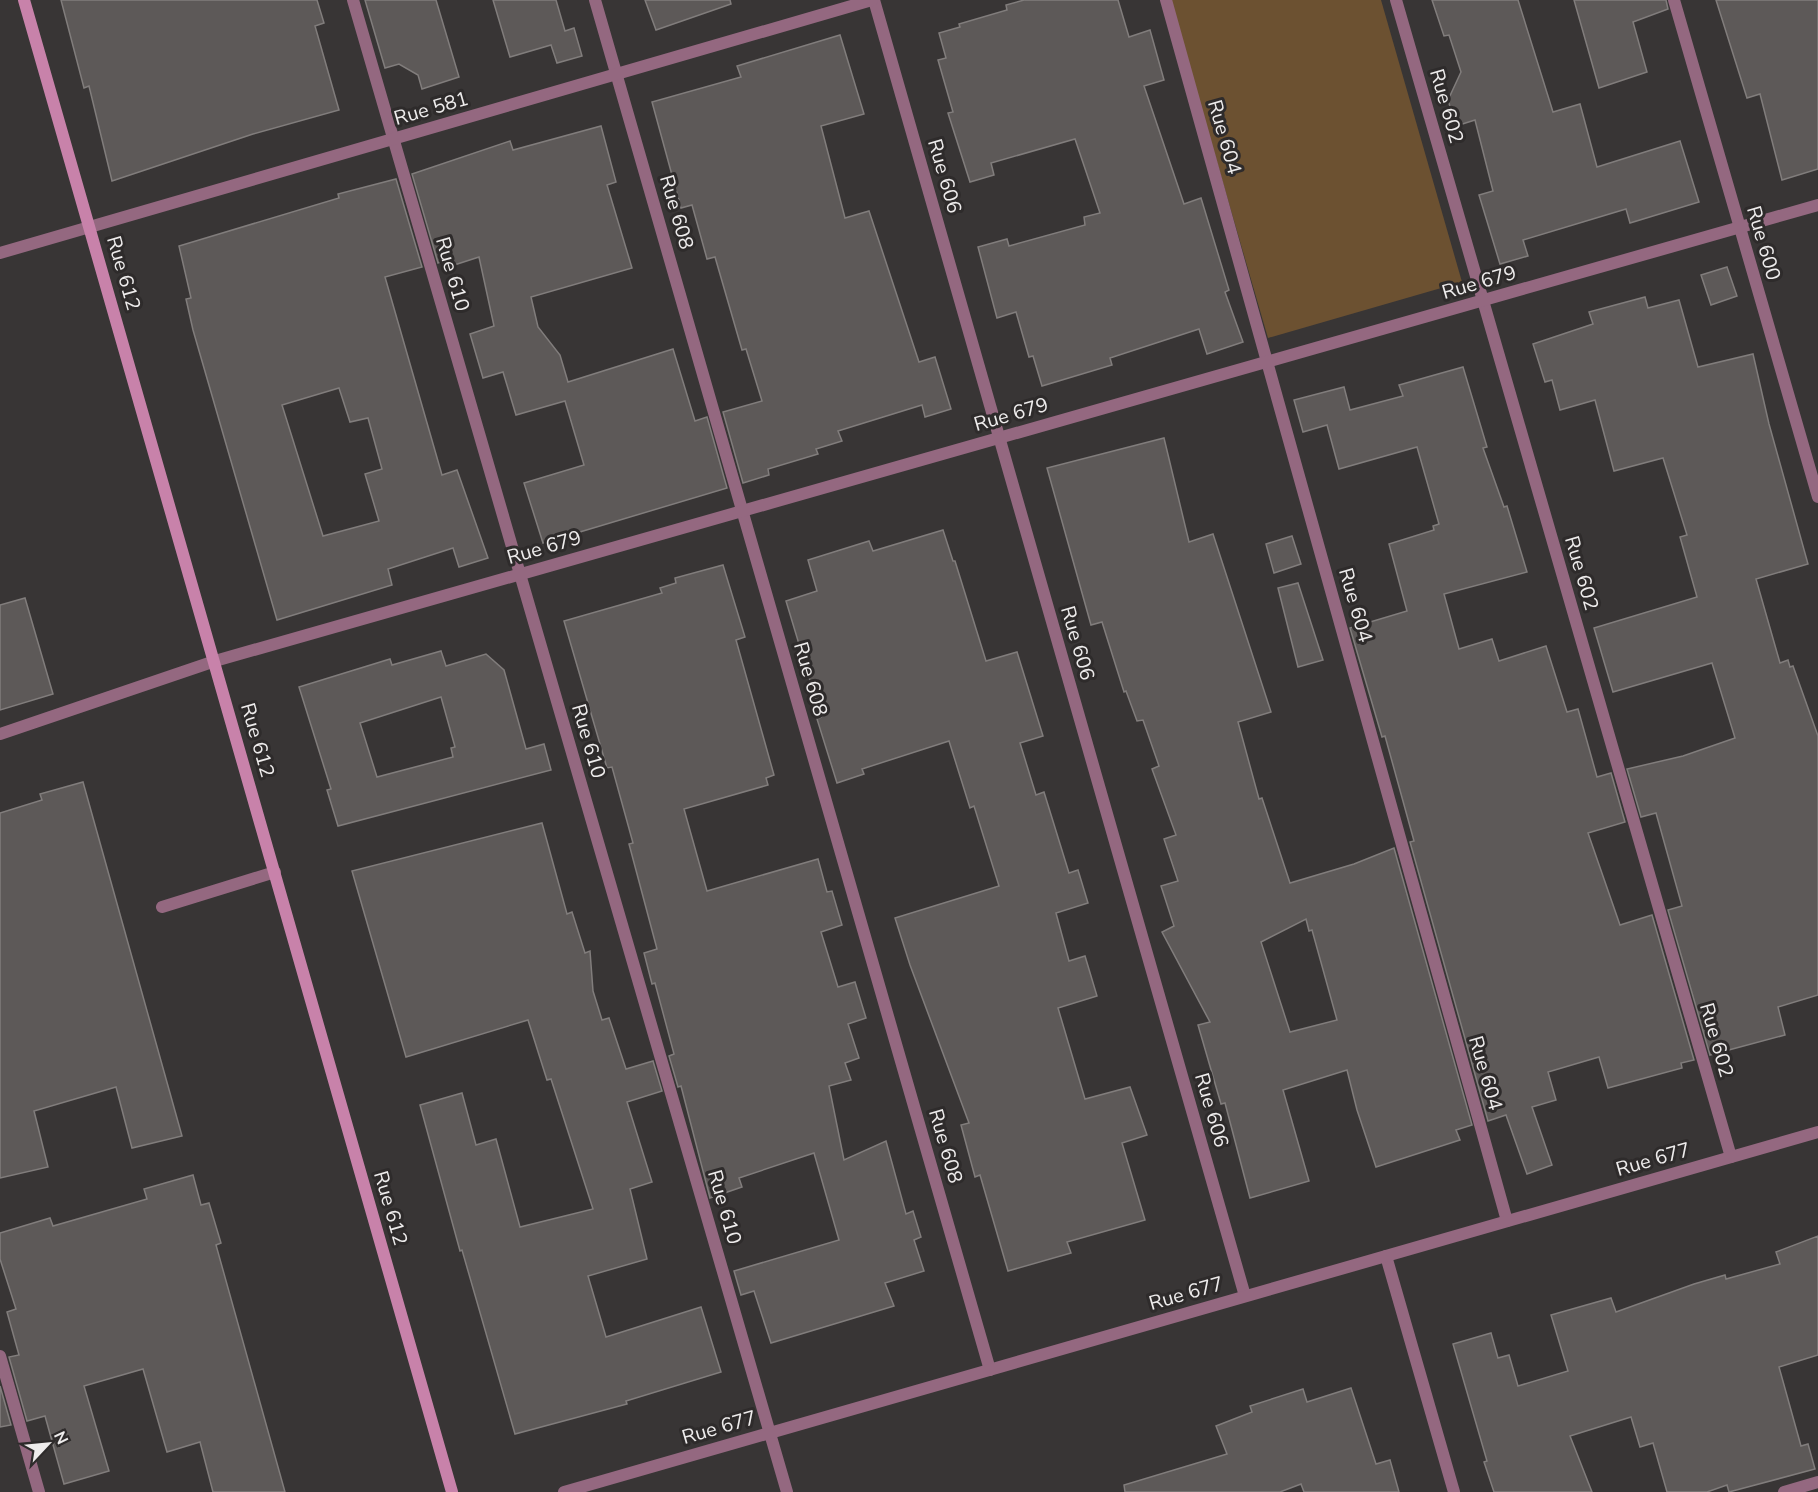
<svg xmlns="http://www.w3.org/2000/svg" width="1818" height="1492" font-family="'Nunito Sans',sans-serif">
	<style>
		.green { fill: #6c5131 }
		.building { fill: #5d5958; stroke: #817d7c; stroke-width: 1.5; fill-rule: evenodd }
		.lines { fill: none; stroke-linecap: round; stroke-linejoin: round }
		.street { stroke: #946880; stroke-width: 12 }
		.secondary { stroke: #c882aa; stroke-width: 12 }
		.labels { text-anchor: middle; stroke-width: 6; stroke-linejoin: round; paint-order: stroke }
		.street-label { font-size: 20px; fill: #eeecec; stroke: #2e2b2b }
	</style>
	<rect width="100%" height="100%" fill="#383535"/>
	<path class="green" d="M1170,0h211l81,282 -194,56z"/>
	<g class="building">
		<path d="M61,0h256l7,23 -9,3 24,84 -86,24 -141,47 -23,-95 -5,2z"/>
		<path d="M365,0h71l23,77 -37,12 -4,-14 -19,-11 -14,4z"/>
		<path d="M493,0h63l9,31 9,-3 8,28 -25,7 -6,-18 -41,12z"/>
		<path d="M645,0h85l1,4 -75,26z"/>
		<path d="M1024,0h94l11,37 21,-7 14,50 -20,6 40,118 17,-6 28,92 -4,2 18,50 -36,12 -8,-25 -89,29 2,7 -70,21 -9,-30 -4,1 -13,-45 -19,6 -19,-71 29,-8 2,7 76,-21 -1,-8 16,-4 -25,-74 -84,24 3,12 -24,7 -22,-69 5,-1 -15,-52 8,-2 -7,-25 21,-6 -1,-3 48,-14 -1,-5z"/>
		<path d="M1432,0h86l35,112 27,-8 17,63 83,-26 19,61 -69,21 -4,-14 -103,31 5,16 -28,8 -21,-69 14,-4 -18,-71 -19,6 -8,-26 13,-28 -12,-37 -5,1z"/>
		<path d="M1574,0h92l2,9 -35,13 14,50 -48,16z"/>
		<path d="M1716,0h102v169l-36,11 -22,-86 -13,4z"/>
		<path d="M840,35l24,79 -43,12 24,92 24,-7 50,151 16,-5 16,52 -26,8 -3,-12 -84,26 4,10 -26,8 2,5 -50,15 1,6 -26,8 -20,-71 39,-11 -16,-52 -4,1 -27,-93 -8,2 -15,-54 -11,3 -29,-106 89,-25 -4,-11z"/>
		<path d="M601,126l15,56 -9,3 25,83 -101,29 7,30 22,28 8,27 105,-33 22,72 12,-4 20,71 -184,55 -19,-60 60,-18 -19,-64 -49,14 -13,-43 -20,6 -13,-44 24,-8 -15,-69 -34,11 -2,-7 -5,2 -26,-89 98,-33 3,9z"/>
		<path d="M396,179l26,88 -37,10 57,198 15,-5 31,88 -29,9 -6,-19 -65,21 4,16 -115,35 -84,-290 -7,-31 5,-1 -12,-52 160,-48 -1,-4zM339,388l11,34 18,-4 14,51 -17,5 14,47 -56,15 -41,-131z"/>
		<path d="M1727,267l10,29 -26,9 -10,-30z"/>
		<path d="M1645,297l3,11 31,-8 19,67 55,-13 16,70 39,140 -52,15 24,84 8,-3 2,7 3,-1 25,70v259l-40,12 7,28 -75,20 -42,-145 14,-4 -26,-93 -15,4 -14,-48 56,-13 52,-18 -23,-75 -99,29 -19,-64 103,-31 -17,-60 7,-2 -24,-77 -49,13 -19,-71 -35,10 -8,-30 -7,2 -12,-38 60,-20 -4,-12z"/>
		<path d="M1463,367l24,80 -4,1 21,59 3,-1 20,66 -83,22 15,55 33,-10 7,22 47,-15 21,66 11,-3 19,68 14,-4 14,49 -37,11 32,92 32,-10 42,145 -13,3 1,5 -74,20 -9,-31 -51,15 8,28 -24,7 20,58 -25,9 -21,-59 -18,6 -78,-279 4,-1 -29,-105 -3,1 -32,-109 57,-17 -18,-67 45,-14 -1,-4 6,-2 -22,-77 -78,22 -12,-44 -24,7 -9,-32 50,-13 6,23 53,-14 -4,-11z"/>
		<path d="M1164,438l25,104 24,-8 58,178 -33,10 21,77 3,-1 28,85 64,-19 40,-16 78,277 -16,5 4,10 -84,27 -19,-57 -10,-40 -64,20 26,91 -59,17 -25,-95 -4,1 -23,-79 12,-3 -48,-90 12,-6 -13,-40 17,-5 -14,-42 12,-4 -24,-66 7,-3 -16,-46 -6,1 -11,-30 -2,1 -22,-70 -11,3 -44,-157zM1306,919l3,12 3,-1 25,90 -47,12 -29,-90z"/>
		<path d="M943,530l10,31h2l31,100 31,-9 26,84 -23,7 16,52 8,-3 25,81 9,-3 10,33 -32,10 13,48 16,-5 12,40 -39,12 27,91 45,-12 17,48 -25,8 23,77 -78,22 4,11 -63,18 -28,-96 -5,2 -14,-52 8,-2 -59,-158 -15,-47 104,-32 -25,-80 -4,2 -21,-67 -87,28 2,5 -27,9 -20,-64 4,-2 -35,-116 31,-10 -9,-31 61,-19 4,10z"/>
		<path d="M1292,536l9,28 -27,9 -8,-29z"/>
		<path d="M723,565l22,72 -9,3 38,135 -8,3 2,7 -84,24 23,82 111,-32 9,33 5,-1 10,34 -21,7 17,55 17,-5 11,36 -18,6 11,34 -14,5 6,17 -22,6 15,74 42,-19 20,73 7,-3 8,26 -7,3 10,31 -39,12 9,23 -123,37 -17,-52 -13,4 -7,-24 105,-31 -25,-87 -75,25 3,9 -32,11 -29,-112 -3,1 -9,-31 5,-2 -19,-71 -3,1 -8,-31 13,-4 -28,-105 4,-1 -21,-76 -5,1 -43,-147 98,-28 -2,-5 16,-5 -1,-5z"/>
		<path d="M1298,583l25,77 -25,7 -20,-79z"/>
		<path d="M25,598l28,96 -53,16v-105z"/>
		<path d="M441,651l5,15 40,-12 18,16 22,79 18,-5 7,26 -213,56 -11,-36 4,-1 -32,-102 91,-28 2,6zM441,697l14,50 -4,1 2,9 -76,20 -17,-54z"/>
		<path d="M83,782l99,354 -50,12 -16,-61 -82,24 14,56 -48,11v-365l42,-13 -2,-6z"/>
		<path d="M542,823l25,91 5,-2 13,41 5,-2 3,40 9,29 7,-2 17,51 27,-8 9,30 -35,11 25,80 -22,7 17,70 -59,17 18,61 95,-30 20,65 -95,29 1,3 -112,30 -53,-184 -2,1 -40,-146 42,-12 14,52 20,-6 24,88 73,-18 -42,-130 -4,1 -19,-60 -122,37 -54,-186z"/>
		<path d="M193,1175l8,30 8,-2 12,40 -5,2 69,247h-72l-13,-50 -33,10 -24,-83 -59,17 25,85 -45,13 -19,-68 -18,5 -18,-64 10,-2 -12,-43 9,-3 -16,-50v-26l50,-15 3,8 94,-27 -3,-10z"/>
		<path d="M1818,1236v119l-39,12 22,79 7,-2 7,25 -86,23 -2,-7 -20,7h-40l-14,-49 -13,4 -9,-30 -61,19 22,56h-98l-10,-30 3,-1 -34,-117 38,-11 7,25 11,-3 9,31 50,-15 -17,-56 60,-17 5,14 78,-28 31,-9 1,4 54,-15 -4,-12z"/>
		<path d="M0,1386l11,39 -11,2z"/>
		<path d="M1351,1388l25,76 14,-4 9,32h-95l-3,-8 -21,8h-155l-1,-7 103,-31 -11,-28 36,-14 -2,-6 53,-17 4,13z"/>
	</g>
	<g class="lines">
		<g class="street">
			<path d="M353,0l434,1492"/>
			<path d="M595,0l395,1370"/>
			<path d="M874,0l371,1296"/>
			<path d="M1166,0l341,1221"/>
			<path d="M1396,0l335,1157"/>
			<path d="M1674,0l144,497"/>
			<path d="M0,253l872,-253"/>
			<path d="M0,734l215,-73 1603,-456"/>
			<path d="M162,907l113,-35"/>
			<path d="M1386,1256l68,236"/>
			<path d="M0,1356l39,136"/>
			<path d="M564,1492l1254,-360"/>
			<path d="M1784,1492l34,-10"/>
		</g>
		<path class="secondary" d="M24,0l428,1492"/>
	</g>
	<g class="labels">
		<g class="street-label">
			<text transform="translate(1447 106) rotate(74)" y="7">Rue 602</text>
			<text transform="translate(431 108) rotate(-16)" y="7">Rue 581</text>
			<text transform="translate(1225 137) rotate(74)" y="7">Rue 604</text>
			<text transform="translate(945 176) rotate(74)" y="7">Rue 606</text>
			<text transform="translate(677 212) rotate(74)" y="7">Rue 608</text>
			<text transform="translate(1764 243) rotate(74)" y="7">Rue 600</text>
			<text transform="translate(124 273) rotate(74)" y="7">Rue 612</text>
			<text transform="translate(453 274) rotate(74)" y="7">Rue 610</text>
			<text transform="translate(1479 282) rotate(-16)" y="7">Rue 679</text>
			<text transform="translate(1011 414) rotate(-16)" y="7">Rue 679</text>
			<text transform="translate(544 547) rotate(-16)" y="7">Rue 679</text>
			<text transform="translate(1582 573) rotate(74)" y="7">Rue 602</text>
			<text transform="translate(1356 605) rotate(74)" y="7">Rue 604</text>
			<text transform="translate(1078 643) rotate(74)" y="7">Rue 606</text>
			<text transform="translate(811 679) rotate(74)" y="7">Rue 608</text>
			<text transform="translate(258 740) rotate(74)" y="7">Rue 612</text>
			<text transform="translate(589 741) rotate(74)" y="7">Rue 610</text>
			<text transform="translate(1717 1040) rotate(74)" y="7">Rue 602</text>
			<text transform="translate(1486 1073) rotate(74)" y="7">Rue 604</text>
			<text transform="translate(1212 1110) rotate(74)" y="7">Rue 606</text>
			<text transform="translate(946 1146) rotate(74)" y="7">Rue 608</text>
			<text transform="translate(1653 1159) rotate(-16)" y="7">Rue 677</text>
			<text transform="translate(725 1207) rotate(74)" y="7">Rue 610</text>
			<text transform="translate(391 1208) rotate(74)" y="7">Rue 612</text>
			<text transform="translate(1186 1293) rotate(-16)" y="7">Rue 677</text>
			<text transform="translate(719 1427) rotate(-16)" y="7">Rue 677</text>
		</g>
	</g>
	<g transform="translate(48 1444) rotate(64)" stroke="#2e2b2b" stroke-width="4.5" paint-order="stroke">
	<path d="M0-4.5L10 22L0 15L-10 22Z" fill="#eeecec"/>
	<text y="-9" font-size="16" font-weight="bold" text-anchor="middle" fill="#eeecec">N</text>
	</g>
</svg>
